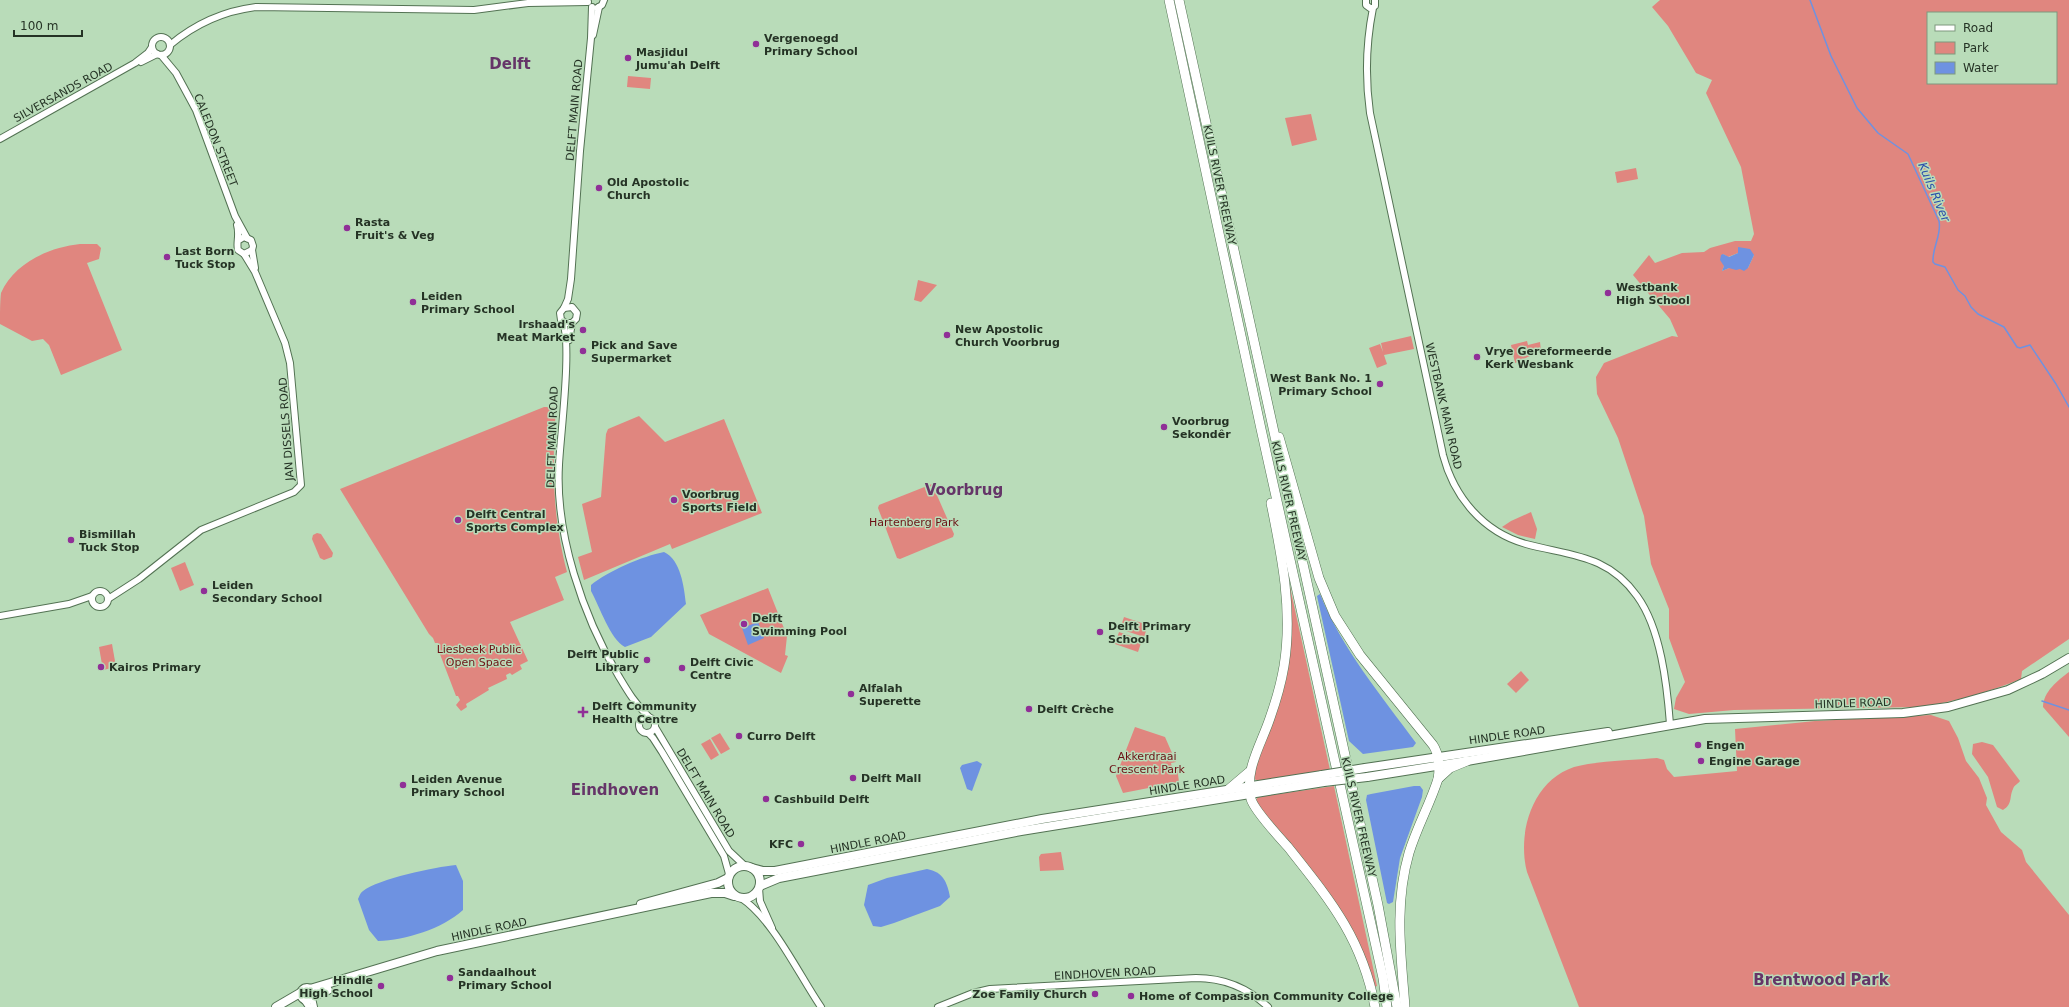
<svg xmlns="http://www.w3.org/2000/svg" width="2069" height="1007" font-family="'DejaVu Sans',sans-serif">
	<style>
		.green { fill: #e0867f; fill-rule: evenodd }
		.water { fill: #6e92e1 }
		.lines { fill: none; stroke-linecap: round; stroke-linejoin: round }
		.stream { stroke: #6e92e1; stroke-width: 1.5 }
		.minor-casing { stroke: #537253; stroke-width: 8 }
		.major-casing { stroke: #537253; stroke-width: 10 }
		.highway-casing { stroke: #537253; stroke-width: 10 }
		.minor { stroke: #fff; stroke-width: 6 }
		.major { stroke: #fff; stroke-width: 8 }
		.highway { stroke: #fff; stroke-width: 9 }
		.major-bridge-casing { stroke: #537253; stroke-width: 10; stroke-linecap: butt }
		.major-bridge { stroke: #fff; stroke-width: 8 }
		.poi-dot { fill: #902f97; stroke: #b9dcb9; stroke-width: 1.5 }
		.labels { text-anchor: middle; stroke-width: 3; stroke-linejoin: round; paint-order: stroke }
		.poi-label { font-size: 11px; font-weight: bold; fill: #253325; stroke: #b9dcb9; text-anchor: start }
		.street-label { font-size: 11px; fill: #253325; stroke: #b9dcb9 }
		.park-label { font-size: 11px; fill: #6c1115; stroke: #b9dcb9 }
		.water-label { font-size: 12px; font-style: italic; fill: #2a4eab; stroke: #b9dcb9 }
		.district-label { font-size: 15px; font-weight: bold; fill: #653568; stroke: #b9dcb9 }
	</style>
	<rect width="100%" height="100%" fill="#b9dcb9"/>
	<g class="green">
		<path d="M1660,0h409v639l-47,32 -1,8c-33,13 -66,23 -102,28l-185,3 -45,4 -15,-5 2,-11 9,-16 -16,-44v-29l-18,-45 -7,-48 -26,-78 -21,-44 -1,-17 8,-14 68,-27 6,1 -8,-18 -37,-44 16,-20 6,8 27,-10 22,-1 6,-4 25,-7h16l3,-7 -13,-67 -35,-74 6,-13 -16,-7 -28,-47 -16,-19zM1928,13h128v70h-128zM1738,253l16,2 -6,13h-19l-7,3 2,-5 -1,-12 5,3z"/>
		<path d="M628,76l23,2 -1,11 -23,-2z"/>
		<path d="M1311,114l6,26 -25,6 -7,-28z"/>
		<path d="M1636,168l2,11 -21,4 -2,-11z"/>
		<path d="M80,244h17l4,4 -2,11 -12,4 35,87 -61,25 -12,-30 -6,-6 -11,2 -32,-17c0,-9 0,-23 1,-31 13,-30 49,-46 79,-49z"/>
		<path d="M918,280l19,5 -16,17 -7,-2z"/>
		<path d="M1411,336l3,13 -30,6 3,9 -10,4 -8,-20 11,-4 3,8 -2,-9z"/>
		<path d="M1527,341l1,4 12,-3 1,9 -26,12 -4,-18z"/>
		<path d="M544,407h12c-4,60 -4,107 11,165l-12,5 9,23 -54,22 18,39 -8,4 2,4 -10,6 -2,-2 -4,2 1,4 -19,9 1,2 -23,14 1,3 -6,4 -5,-6 4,-5 -2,-4h-2l-18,-47 2,-1 -2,-5h-3l-2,-5 -4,-4 -89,-145z"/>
		<path d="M639,416l26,26 59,-23 38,94 -90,36 -2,-5 -86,36 -6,-23 14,-5 -10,-48 19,-7 5,-63 2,-5z"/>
		<path d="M932,484l22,50 -1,3 -53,22 -3,-1 -19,-50 1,-3z"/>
		<path d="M1531,512l6,17 -2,10 -17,-4 -16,-8 9,-6z"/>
		<path d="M317,533l4,1 12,19 -1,4 -8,3 -4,-2 -8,-19 1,-4z"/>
		<path d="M185,562l9,23 -14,6 -9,-23z"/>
		<path d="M1290,587l40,183 -71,11 -5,-2 -1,-6 22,-58 13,-127z"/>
		<path d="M768,588l19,48 -2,19 3,1 -7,17 -72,-39 -9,-19z"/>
		<path d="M1124,617l24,8 -4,12 -24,-8z"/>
		<path d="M1119,632l23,8 -4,12 -23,-8z"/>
		<path d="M112,644l4,23 -13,3 -4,-23z"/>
		<path d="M1521,671l8,9 -13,13 -9,-9z"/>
		<path d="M2069,672v65l-26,-30c0,-15 15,-27 26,-35z"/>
		<path d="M1931,715l18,6 9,17 8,23 13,17 8,20 -1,7 15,27 21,18 4,12 43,53v92h-490l-52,-135c-10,-39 5,-91 47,-105 22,-6 60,-7 83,-9l7,2 3,9 7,8 63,-6 -2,-42 80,-8z"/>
		<path d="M1135,727l30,10 11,25 -5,1 1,5 5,-1 2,15 -56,11 -7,-17z"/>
		<path d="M720,733l10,16 -9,5 -10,-16z"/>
		<path d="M710,739l9,16 -8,5 -10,-16z"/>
		<path d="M1982,742l11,3 27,36c-2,3 -6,4 -7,8 -4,8 0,15 -10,21l-6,-3 -9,-30 -16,-23 1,-10z"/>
		<path d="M1334,786l43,200 -3,1c-18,-73 -72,-127 -118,-184v-3l2,-3z"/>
		<path d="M1061,852l3,18 -24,1 -1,-14 2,-3z"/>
	</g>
	<g class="water">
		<path d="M1738,247l12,2 4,6 -6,13 -4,3 -4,-2 -4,1 -7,-2 -7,3 2,-5 -4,-6 1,-5 2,-1 6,3 9,-4z"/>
		<path d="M664,552c17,8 20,35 22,52l-35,33 -26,10c-15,-8 -25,-40 -34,-56v-6c17,-14 52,-29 73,-33z"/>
		<path d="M1320,594c22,55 61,101 96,149l-3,4 -50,7 -14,-13 -32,-145z"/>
		<path d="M758,622l6,16 -16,7 -6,-17z"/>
		<path d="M977,761l5,3 -10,27 -5,-2 -7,-21 2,-3z"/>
		<path d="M1414,786h6l3,4 -1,7 -22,61 -7,44 -4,2 -2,-1 -21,-103 1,-5 4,-1z"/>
		<path d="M456,865l7,16v29c-21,19 -57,30 -85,31l-9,-11 -11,-31c1,-2 2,-6 5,-8 15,-12 72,-24 93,-26z"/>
		<path d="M927,869c16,3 20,13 23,28l-10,9 -46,17 -13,4 -8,-1 -9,-21 4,-20 19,-7z"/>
	</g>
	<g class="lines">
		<g class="stream">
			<path d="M1810,0l21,56 26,52 21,25 30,21 31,67c3,14 -7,26 -6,41l2,2 10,3 13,23 7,6 6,11 7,7 26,13 13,20 3,1 10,-3 26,39 13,23"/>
			<path d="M2042,701l27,9"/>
		</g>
		<g class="minor-casing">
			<g id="minor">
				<path d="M1366,0v5l4,3 5,-2v-6"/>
				<path d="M597,8l5,-3 2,-5"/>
				<path d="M1373,8c-7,35 -8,69 -3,105l73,342c11,42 40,77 83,89 44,12 81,10 111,52 24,33 30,89 33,128"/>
				<path d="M593,35l6,-28"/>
				<circle cx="161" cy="46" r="9"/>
				<path d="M170,45c25,-21 54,-34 86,-38l218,3 54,-7 60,-1"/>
				<path d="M161,55l15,18 20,37 39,106 12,22"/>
				<path d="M141,62l16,-8"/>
				<path d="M0,139l135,-76 13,-10 4,-6"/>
				<path d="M237,225c3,10 -1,18 1,25l6,4 8,-4 1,-4 -2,-6 -7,-3 -5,3"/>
				<path d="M252,250l3,18"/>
				<path d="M564,308l4,-9 3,-20 9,-128 11,-113 1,-31"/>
				<path d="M562,321c11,18 -2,118 -3,144 -4,69 24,151 59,210 9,15 17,29 30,41"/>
				<path d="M569,340l3,-17 4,-4 1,-6 -5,-6 -8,1 -4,5 1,7 5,3h6"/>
				<circle cx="100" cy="599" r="8"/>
				<path d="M108,599l31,-20 62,-49 93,-38 7,-7 -11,-122 -5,-20 -30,-71 -11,-18"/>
				<path d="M0,616l69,-12 23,-8"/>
				<circle cx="647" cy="725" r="8"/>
				<path d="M655,727l74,124 16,15"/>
				<path d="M648,733l5,5 9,14 62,104 5,18"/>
				<path d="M759,888l1,13 12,27"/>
				<path d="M741,898c32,21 58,77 80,109"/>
				<path d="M312,998l2,9"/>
				<path d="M305,1001l4,6"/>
				<path d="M938,1007l35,-14 17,-4 206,-11c27,0 52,10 72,29"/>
			</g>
		</g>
		<g class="major-casing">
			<g id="major">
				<path d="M1365,768l243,-36"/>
				<path d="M1367,777l100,-16 238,-42 198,-6 45,-6 60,-17 34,-16 27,-16"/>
				<circle cx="744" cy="882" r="16"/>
				<path d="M752,868l11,3h12l267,-52 280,-44"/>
				<path d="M760,886l19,-8 242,-47 303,-49"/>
				<path d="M641,904l77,-21 10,-5"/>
				<circle cx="307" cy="994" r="6"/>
				<path d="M310,989l127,-38 274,-58h14l9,3"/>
				<path d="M313,996l15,-6"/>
				<path d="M276,1007l24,-14"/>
			</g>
		</g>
		<g class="highway-casing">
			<g id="highway">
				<path d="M1169,0l92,429 122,549 4,29"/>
				<path d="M1179,0l199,905 19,102"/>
				<path d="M1279,437l40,141 16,38 25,39 73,90c6,9 7,23 5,34 -8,25 -21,48 -29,74 -15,52 -8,101 -4,154"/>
				<path d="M1271,503c11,54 22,108 13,163 -3,18 -8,35 -14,52 -9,27 -26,52 -19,81 3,11 28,38 37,48 42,53 74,91 87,160"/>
				<path d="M1438,779l12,-11 17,-7"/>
				<path d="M1229,789l20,-17"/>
			</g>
		</g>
		<use href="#minor" class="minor"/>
		<use href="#major" class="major"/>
		<use href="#highway" class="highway"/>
		<g class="major-bridge-casing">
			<g id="major-bridge">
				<path d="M1322,775l43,-7"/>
				<path d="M1324,782l43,-5"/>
			</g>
		</g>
		<use href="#major-bridge" class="major-bridge"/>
	</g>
	<g class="poi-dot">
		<circle cx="756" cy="44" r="4"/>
		<circle cx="628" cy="58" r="4"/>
		<circle cx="599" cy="188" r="4"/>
		<circle cx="347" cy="228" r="4"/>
		<circle cx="167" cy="257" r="4"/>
		<circle cx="1608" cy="293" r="4"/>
		<circle cx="413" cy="302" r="4"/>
		<circle cx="583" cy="330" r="4"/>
		<circle cx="947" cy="335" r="4"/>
		<circle cx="583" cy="351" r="4"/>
		<circle cx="1477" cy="357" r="4"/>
		<circle cx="1380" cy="384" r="4"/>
		<circle cx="1164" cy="427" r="4"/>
		<circle cx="674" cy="500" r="4"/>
		<circle cx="458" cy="520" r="4"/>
		<circle cx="71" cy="540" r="4"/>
		<circle cx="204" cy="591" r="4"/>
		<circle cx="744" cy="624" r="4"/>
		<circle cx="1100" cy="632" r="4"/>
		<circle cx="647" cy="660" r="4"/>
		<circle cx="101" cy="667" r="4"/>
		<circle cx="682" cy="668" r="4"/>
		<circle cx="851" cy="694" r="4"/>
		<circle cx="1029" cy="709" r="4"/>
		<path d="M581 706h4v4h4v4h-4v4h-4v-4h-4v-4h4z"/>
		<circle cx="739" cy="736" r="4"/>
		<circle cx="1698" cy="745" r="4"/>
		<circle cx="1701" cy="761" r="4"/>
		<circle cx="853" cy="778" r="4"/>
		<circle cx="403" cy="785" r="4"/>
		<circle cx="766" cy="799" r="4"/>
		<circle cx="801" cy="844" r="4"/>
		<circle cx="450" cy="978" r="4"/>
		<circle cx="381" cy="986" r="4"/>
		<circle cx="1095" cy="994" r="4"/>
		<circle cx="1131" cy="996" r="4"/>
	</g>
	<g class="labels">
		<g class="poi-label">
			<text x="764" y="42">Vergenoegd<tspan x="764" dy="13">Primary School</tspan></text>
			<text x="636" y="56">Masjidul<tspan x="636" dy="13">Jumu'ah Delft</tspan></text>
			<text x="607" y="186">Old Apostolic<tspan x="607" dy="13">Church</tspan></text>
			<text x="355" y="226">Rasta<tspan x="355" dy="13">Fruit's &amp; Veg</tspan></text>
			<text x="175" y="255">Last Born<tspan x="175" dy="13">Tuck Stop</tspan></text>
			<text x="1616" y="291">Westbank<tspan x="1616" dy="13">High School</tspan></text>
			<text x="421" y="300">Leiden<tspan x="421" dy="13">Primary School</tspan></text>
			<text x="575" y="328" text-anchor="end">Irshaad's<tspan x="575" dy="13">Meat Market</tspan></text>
			<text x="955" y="333">New Apostolic<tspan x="955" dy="13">Church Voorbrug</tspan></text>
			<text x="591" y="349">Pick and Save<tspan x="591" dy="13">Supermarket</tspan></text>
			<text x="1485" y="355">Vrye Gereformeerde<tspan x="1485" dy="13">Kerk Wesbank</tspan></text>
			<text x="1372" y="382" text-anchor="end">West Bank No. 1<tspan x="1372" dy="13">Primary School</tspan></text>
			<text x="1172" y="425">Voorbrug<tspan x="1172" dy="13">Sekondêr</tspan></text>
			<text x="682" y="498">Voorbrug<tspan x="682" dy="13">Sports Field</tspan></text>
			<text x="466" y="518">Delft Central<tspan x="466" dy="13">Sports Complex</tspan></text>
			<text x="79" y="538">Bismillah<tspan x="79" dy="13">Tuck Stop</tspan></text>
			<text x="212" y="589">Leiden<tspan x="212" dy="13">Secondary School</tspan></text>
			<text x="752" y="622">Delft<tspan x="752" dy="13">Swimming Pool</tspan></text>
			<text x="1108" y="630">Delft Primary<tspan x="1108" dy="13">School</tspan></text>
			<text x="639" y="658" text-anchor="end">Delft Public<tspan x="639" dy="13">Library</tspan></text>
			<text x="690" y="666">Delft Civic<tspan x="690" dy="13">Centre</tspan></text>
			<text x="109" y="671">Kairos Primary</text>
			<text x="859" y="692">Alfalah<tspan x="859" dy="13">Superette</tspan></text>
			<text x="592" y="710">Delft Community<tspan x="592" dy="13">Health Centre</tspan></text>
			<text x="1037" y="713">Delft Crèche</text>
			<text x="747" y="740">Curro Delft</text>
			<text x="1706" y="749">Engen</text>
			<text x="1709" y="765">Engine Garage</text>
			<text x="861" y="782">Delft Mall</text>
			<text x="411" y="783">Leiden Avenue<tspan x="411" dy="13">Primary School</tspan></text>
			<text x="774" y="803">Cashbuild Delft</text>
			<text x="793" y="848" text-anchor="end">KFC</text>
			<text x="458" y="976">Sandaalhout<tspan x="458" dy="13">Primary School</tspan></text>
			<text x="373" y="984" text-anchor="end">Hindle<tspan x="373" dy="13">High School</tspan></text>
			<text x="1087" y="998" text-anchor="end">Zoe Family Church</text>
			<text x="1139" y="1000">Home of Compassion Community College</text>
		</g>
		<g class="street-label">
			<text transform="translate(63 92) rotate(-29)" y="4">SILVERSANDS ROAD</text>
			<text transform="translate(574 110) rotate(-85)" y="4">DELFT MAIN ROAD</text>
			<text transform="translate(216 140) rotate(68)" y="4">CALEDON STREET</text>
			<text transform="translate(1220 185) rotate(78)" y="4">KUILS RIVER FREEWAY</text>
			<text transform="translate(1444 406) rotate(77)" y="4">WESTBANK MAIN ROAD</text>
			<text transform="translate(286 429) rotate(-94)" y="4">JAN DISSELS ROAD</text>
			<text transform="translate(552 437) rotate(-88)" y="4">DELFT MAIN ROAD</text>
			<text transform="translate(1289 501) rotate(77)" y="4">KUILS RIVER FREEWAY</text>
			<text transform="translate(1853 703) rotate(-2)" y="4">HINDLE ROAD</text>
			<text transform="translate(1507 735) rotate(-8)" y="4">HINDLE ROAD</text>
			<text transform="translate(1187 785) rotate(-9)" y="4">HINDLE ROAD</text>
			<text transform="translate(706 793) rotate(59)" y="4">DELFT MAIN ROAD</text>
			<text transform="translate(1359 817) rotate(77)" y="4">KUILS RIVER FREEWAY</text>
			<text transform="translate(868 842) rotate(-11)" y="4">HINDLE ROAD</text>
			<text transform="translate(489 929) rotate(-12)" y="4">HINDLE ROAD</text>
			<text transform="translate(1105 973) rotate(-3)" y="4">EINDHOVEN ROAD</text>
		</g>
		<g class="park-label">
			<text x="914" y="526">Hartenberg Park</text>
			<text x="479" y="653">Liesbeek Public<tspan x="479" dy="13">Open Space</tspan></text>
			<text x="1147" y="760">Akkerdraai<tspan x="1147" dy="13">Crescent Park</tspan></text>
		</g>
		<g class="water-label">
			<text transform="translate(1934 192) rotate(67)" y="4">Kuils River</text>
		</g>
		<g class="district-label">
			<text x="510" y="69">Delft</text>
			<text x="964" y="495">Voorbrug</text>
			<text x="615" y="795">Eindhoven</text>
			<text x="1821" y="985">Brentwood Park</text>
		</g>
	</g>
	<rect x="1927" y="12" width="130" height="72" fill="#b9dcb9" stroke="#7e987e"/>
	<rect x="1935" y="25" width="20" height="6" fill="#ffffff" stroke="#7e987e"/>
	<text x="1963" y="32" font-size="12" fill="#253325">Road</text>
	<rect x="1935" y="42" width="20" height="12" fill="#e0867f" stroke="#7e987e"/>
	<text x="1963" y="52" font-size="12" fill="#253325">Park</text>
	<rect x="1935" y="62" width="20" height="12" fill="#6e92e1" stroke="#7e987e"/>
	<text x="1963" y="72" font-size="12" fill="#253325">Water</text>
	<path d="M14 30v6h68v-6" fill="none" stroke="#253325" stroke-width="2"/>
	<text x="20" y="30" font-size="12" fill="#253325" stroke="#b9dcb9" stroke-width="3" paint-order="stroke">100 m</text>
</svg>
